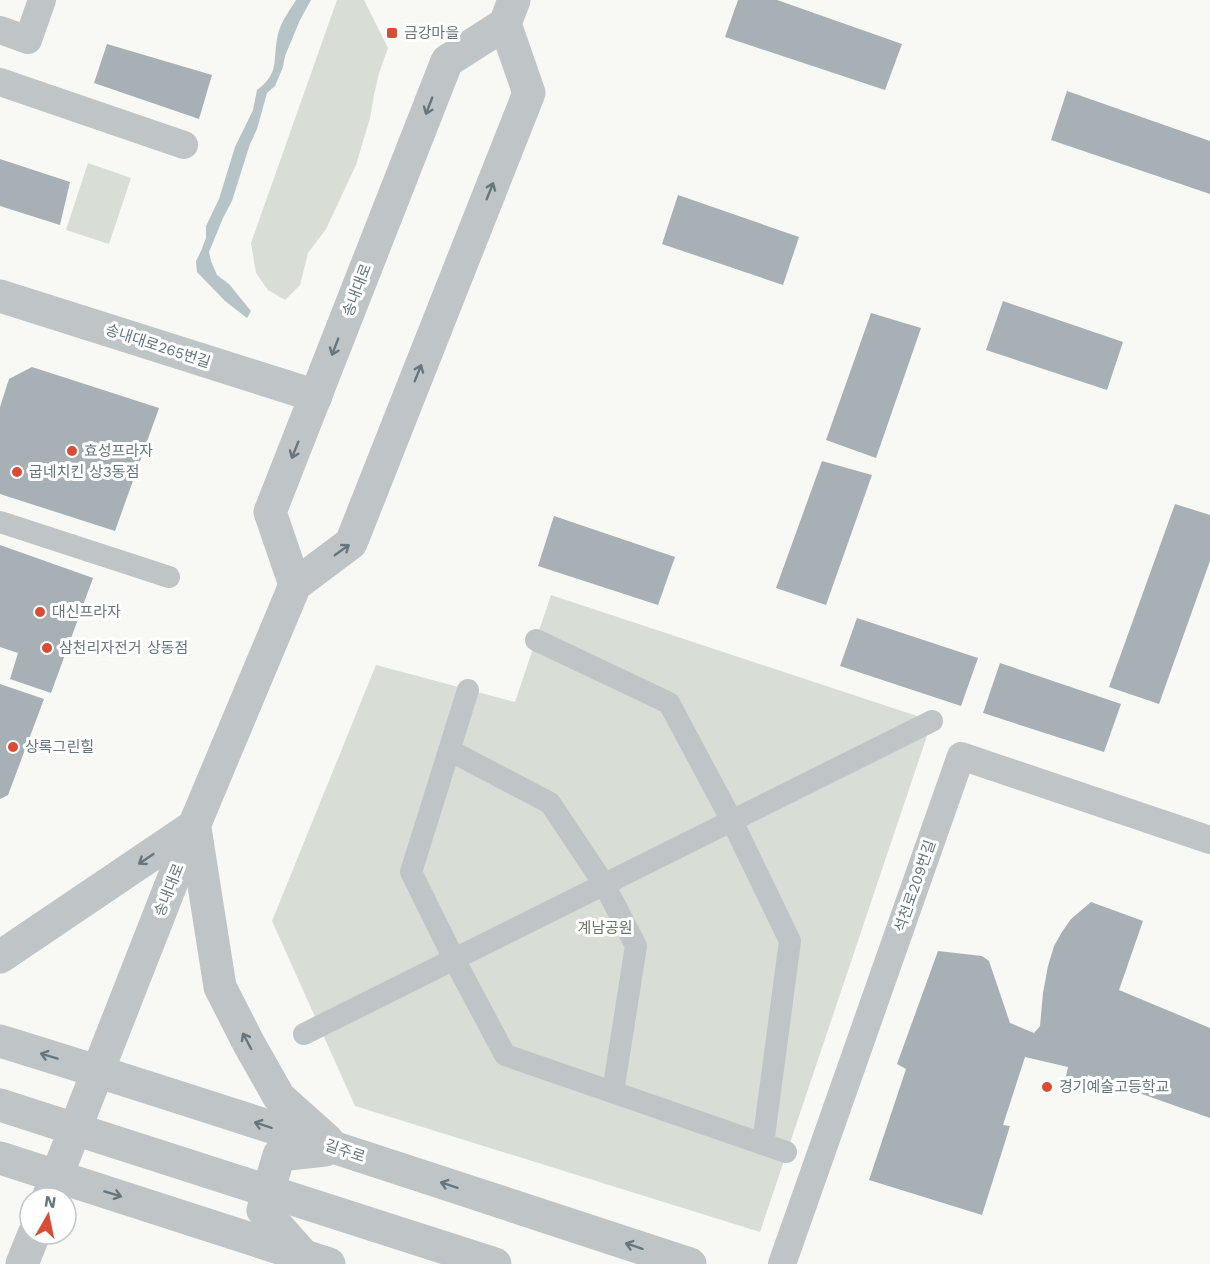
<svg xmlns="http://www.w3.org/2000/svg" width="1210" height="1264" font-family="'Work Sans','Noto Sans KR',sans-serif">
	<style>
		.green { fill: #d8ddd5 }
		.water { fill: #b7c4c7 }
		.building { fill: #a7b0b5 }
		.lines { fill: none; stroke-linecap: round; stroke-linejoin: round }
		.pedestrian { stroke: #bfc4c7; stroke-width: 22 }
		.minor { stroke: #bfc4c7; stroke-width: 28 }
		.tertiary { stroke: #bfc4c7; stroke-width: 33 }
		.tertiary-bridge { stroke: #bfc4c7; stroke-width: 33 }
		.oneway { stroke: #65767f }
		.poi-dot { fill: #d94c35; stroke: #fff; stroke-width: 2 }
		.labels { text-anchor: middle; stroke-width: 6; stroke-linejoin: round; paint-order: stroke }
		.poi-label { font-size: 15px; fill: #65767f; stroke: #fff; text-anchor: start }
		.street-label { font-size: 15px; fill: #65767f; stroke: #fff }
		.park-label { font-size: 15px; fill: #687763; stroke: #fff }
	</style>
	<rect width="100%" height="100%" fill="#f8f8f5"/>
	<g class="green">
		<path d="M337,0h27l24,48 -9,25 -5,22 -4,23 -14,47 -30,64 -18,24 -8,32 -15,15 -17,-10 -12,-17 -5,-30z"/>
		<path d="M88,163l43,15 -22,66 -43,-14z"/>
		<path d="M551,595l381,126 -172,511 -405,-126 -83,-185 104,-256 139,37z"/>
	</g>
	<path class="water" d="M296,0h15l-11,20 -15,36 -2,11 -8,19 -8,7 -10,36 -7,15 -18,57 -9,17 -14,34 2,9 6,14 12,9 22,27 -4,7 -22,-17 -28,-29 -1,-11 5,-10 5,-13v-12l13,-27 16,-52 18,-37 4,-20c24,-18 15,-31 21,-56 3,-12 11,-23 18,-34z"/>
	<g class="building">
		<path d="M738,0h39l125,44 -17,46 -160,-53z"/>
		<path d="M107,44l105,31 -13,44 -105,-36z"/>
		<path d="M1067,91l143,50v53l-159,-54z"/>
		<path d="M0,159l70,23 -10,43 -60,-19z"/>
		<path d="M678,195l121,42 -16,48 -121,-41z"/>
		<path d="M1003,301l120,41 -16,48 -121,-40z"/>
		<path d="M871,313l50,15 -45,130 -50,-18z"/>
		<path d="M32,367l127,41 -44,123 -115,-37v-87l9,-28z"/>
		<path d="M822,461l50,14 -46,130 -50,-17z"/>
		<path d="M1175,504l35,11v46l-51,143 -50,-17z"/>
		<path d="M554,516l121,41 -17,48 -120,-39z"/>
		<path d="M0,545l93,33 -42,115 -41,-14 8,-26 -18,-6z"/>
		<path d="M857,618l121,40 -17,48 -121,-40z"/>
		<path d="M1000,663l121,41 -17,48 -121,-39z"/>
		<path d="M0,684l44,15 -36,96 -8,4z"/>
		<path d="M1091,902l52,19 -24,69 91,38v90l-122,-43 -3,7 -19,-6 2,-9 -43,-10 -22,68 7,1 -28,89 -113,-35 37,-111 -9,-5 41,-113 44,5 7,5 21,62 24,10 6,-7 3,-33 5,-27 6,-20 8,-14 9,-13z"/>
	</g>
	<g class="lines">
		<g class="pedestrian">
			<path d="M0,522l169,55"/>
			<path d="M536,640l133,63 63,118 58,120 -27,203"/>
			<path d="M468,690l-57,182 43,87 51,96 281,97"/>
			<path d="M449,750l101,53 54,81 32,62 -23,146"/>
			<path d="M304,1034l628,-313"/>
		</g>
		<g class="minor">
			<path d="M0,30l28,10 14,-40"/>
			<path d="M0,82l184,63"/>
			<path d="M782,1264l179,-508 249,84"/>
		</g>
		<g class="tertiary">
			<path d="M0,296l316,100"/>
			<path d="M295,585l-25,-73 177,-451 58,-37 9,-24"/>
			<path d="M195,828l25,159 29,57 30,53 48,43"/>
			<path d="M0,957l194,-131"/>
			<path d="M0,1041c231,71 460,148 690,223"/>
			<path d="M0,1158l329,106"/>
			<path d="M48,1198l146,-372 101,-241 56,-42 178,-450 -24,-69"/>
			<path d="M302,1254l-39,-44 16,-55 46,-5"/>
			<path d="M22,1264l12,-30"/>
		</g>
		<path class="tertiary-bridge" d="M0,1105l495,159"/>
	</g>
	<defs><path id="oneway-shaft" d="M-6 0H5M1.5-3L5.5 0L1.5 3" fill="none" stroke-width="1.6" stroke-linecap="round" stroke-linejoin="round" transform="scale(1.5)"/></defs>
	<g class="oneway">
		<use href="#oneway-shaft" transform="translate(429 106) rotate(111)"/>
		<use href="#oneway-shaft" transform="translate(490 191) rotate(-68)"/>
		<use href="#oneway-shaft" transform="translate(335 347) rotate(111)"/>
		<use href="#oneway-shaft" transform="translate(418 373) rotate(-68)"/>
		<use href="#oneway-shaft" transform="translate(295 450) rotate(112)"/>
		<use href="#oneway-shaft" transform="translate(342 550) rotate(-36)"/>
		<use href="#oneway-shaft" transform="translate(146 859) rotate(146)"/>
		<use href="#oneway-shaft" transform="translate(247 1041) rotate(-118)"/>
		<use href="#oneway-shaft" transform="translate(49 1056) rotate(-163)"/>
		<use href="#oneway-shaft" transform="translate(263 1125) rotate(-162)"/>
		<use href="#oneway-shaft" transform="translate(449 1185) rotate(-162)"/>
		<use href="#oneway-shaft" transform="translate(113 1194) rotate(17)"/>
		<use href="#oneway-shaft" transform="translate(634 1246) rotate(-162)"/>
	</g>
	<g class="poi-dot">
		<rect x="386" y="27" width="12" height="12" rx="3"/>
		<circle cx="72" cy="451" r="6"/>
		<circle cx="17" cy="472" r="6"/>
		<circle cx="40" cy="612" r="6"/>
		<circle cx="47" cy="648" r="6"/>
		<circle cx="13" cy="747" r="6"/>
		<circle cx="1047" cy="1087" r="6"/>
	</g>
	<g class="labels">
		<g class="poi-label">
			<text x="404" y="38">금강마을</text>
			<text x="84" y="456">효성프라자</text>
			<text x="29" y="477">굽네치킨 상3동점</text>
			<text x="52" y="617">대신프라자</text>
			<text x="59" y="653">삼천리자전거 상동점</text>
			<text x="25" y="752">상록그린힐</text>
			<text x="1059" y="1092">경기예술고등학교</text>
		</g>
		<g class="street-label">
			<text transform="translate(357 290) rotate(-69)" y="5">송내대로</text>
			<text transform="translate(158 346) rotate(18)" y="5">송내대로265번길</text>
			<text transform="translate(915 886) rotate(-71)" y="5">석천로209번길</text>
			<text transform="translate(169 890) rotate(-68)" y="5">송내대로</text>
			<text transform="translate(345 1151) rotate(18)" y="5">길주로</text>
		</g>
		<g class="park-label">
			<text x="605" y="933">계남공원</text>
		</g>
	</g>
	<g transform="translate(48 1216) rotate(9)"><circle r="28" fill="#ffffff" stroke="#c1c8cc" stroke-width="1.5"/>
	<path d="M0-4.5L10 22L0 15L-10 22Z" fill="#d94c35"/>
	<text y="-9" font-size="16" font-weight="bold" text-anchor="middle" fill="#65767f">N</text>
	</g>
</svg>
